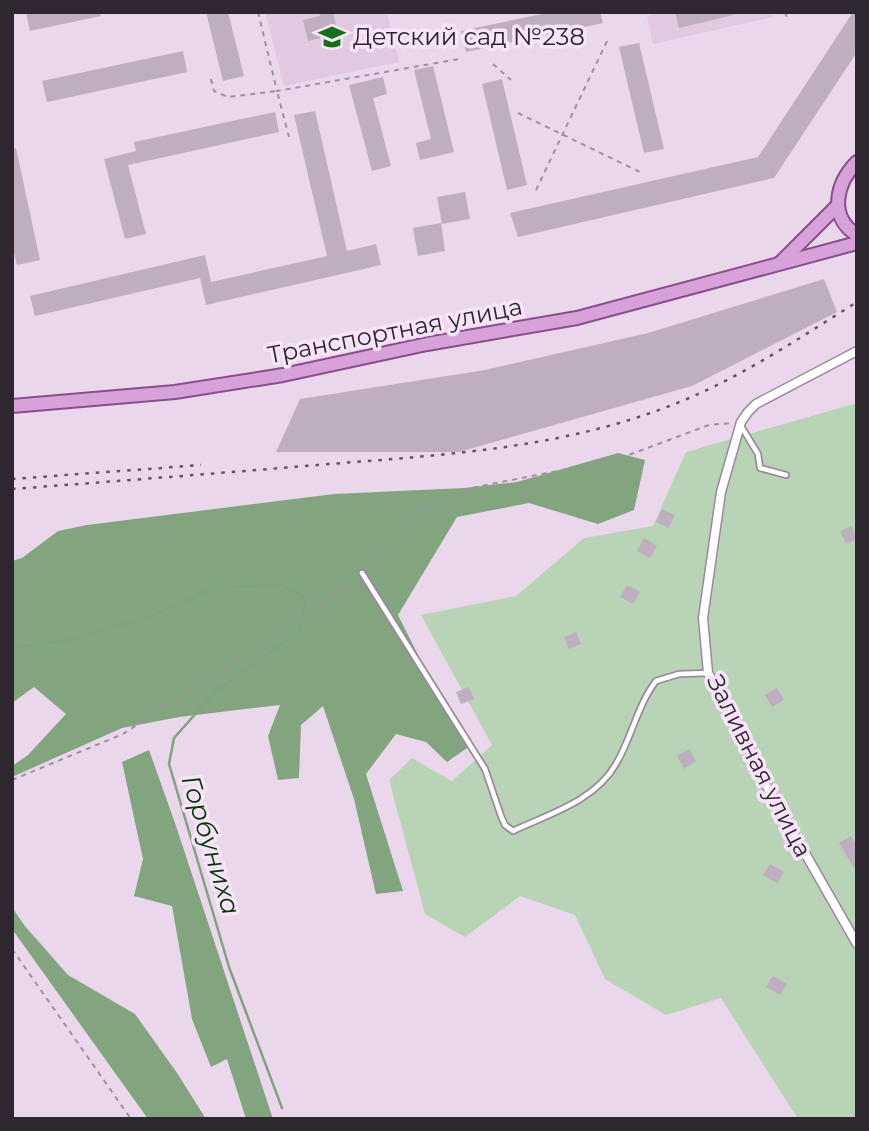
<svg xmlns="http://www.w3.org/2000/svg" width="869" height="1131" font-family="Montserrat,sans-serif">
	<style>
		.built { fill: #e2c9e2 }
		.green { fill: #b9d3b7 }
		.forest { fill: #82a580 }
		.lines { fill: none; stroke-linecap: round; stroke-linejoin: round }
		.stream { stroke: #80a27e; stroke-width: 2.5 }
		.building { fill: #bfadc0 }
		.service-casing { stroke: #9b899c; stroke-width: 8 }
		.minor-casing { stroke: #9b899c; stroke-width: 11 }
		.primary-casing { stroke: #8b4e8d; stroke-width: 16 }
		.path { stroke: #a091a0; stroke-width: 2; stroke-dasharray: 5 5; stroke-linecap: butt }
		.service { stroke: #fff; stroke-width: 4.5 }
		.minor { stroke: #fff; stroke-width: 8 }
		.primary { stroke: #d7a1d9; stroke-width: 12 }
		.rail { stroke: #5f545f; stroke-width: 2.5; stroke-dasharray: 3.5 7; stroke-linecap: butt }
		.labels { text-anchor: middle; stroke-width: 7; stroke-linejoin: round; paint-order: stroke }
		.poi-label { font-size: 24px; fill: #2f272f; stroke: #f8e4f8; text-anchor: start }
		.street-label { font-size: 24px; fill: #2f272f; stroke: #f8e4f8 }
		.water-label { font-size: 26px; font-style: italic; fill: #033805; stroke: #f8e4f8 }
	</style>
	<rect width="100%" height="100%" fill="#ebd7eb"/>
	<g class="built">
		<path d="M265,12h122l12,50 -115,24z"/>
		<path d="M654,12h117l2,5 -120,27 -6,-27z"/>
	</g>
	<path class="green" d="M857,403v716h-59l-77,-121 -55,17 -61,-36 -30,-64 -55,-19 -55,41 -40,-23 -36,-134 23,-22 40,23 40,-36 -71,-130 95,-19 68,-58 69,-12 33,-74z"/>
	<g class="forest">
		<path d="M618,453l27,7 -11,50 -36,14 -69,-21 -72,14 -59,98 22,44 50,87 -23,16 -21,-20 -30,-8 -30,40 37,117 -27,3 -22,-95 -31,-93 -22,19 -2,53 -21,2 -10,-44 12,-31 -101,12 -57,11 -110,49v-11l16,-11 38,-41 -32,-27 -22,16v-142l10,-3 36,-27 29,-6 247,-31 130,-6 53,-6z"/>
		<path d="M149,750l26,73 98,296h-27l-19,-60 -16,8 -19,-48 -20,-113 -38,-10 9,-37 -21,-97z"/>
		<path d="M12,907l12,18 44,50 67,39 42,59 29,46h-58l-136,-190z"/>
	</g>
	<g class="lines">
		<path class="stream" d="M12,648l58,-8 76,-22 68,-30 68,-3 24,13 -7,33 -84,61 -41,46 -5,26 60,203 53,141"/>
	</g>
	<g class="building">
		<path d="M26,12h74l1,4 -71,15z"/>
		<path d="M206,12h22l16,64 -21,5z"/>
		<path d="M319,12h14l5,22 -30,7 -5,-21 17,-4z"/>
		<path d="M551,12h49l3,11 -137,29 -5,-21z"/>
		<path d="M675,12h57l1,3 -54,13z"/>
		<path d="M853,12h4v40l-83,126 -256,59 -8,-24 248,-56z"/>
		<path d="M639,43l25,106 -20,4 -25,-106z"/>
		<path d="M183,51l4,21 -140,30 -5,-21z"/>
		<path d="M433,66l21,86 -34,8 -4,-17 15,-4 -17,-69z"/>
		<path d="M383,77l4,17 -14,4 18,68 -19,5 -23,-86z"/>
		<path d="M502,79l25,106 -20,5 -25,-106z"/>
		<path d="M315,111l32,140 29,-7 5,21 -175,40 -6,-27 -165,38 -5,-20 175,-41 6,27 116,-26 -33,-141z"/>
		<path d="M275,112l4,20 -151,33 18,69 -21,5 -21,-80 32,-8 -2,-9z"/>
		<path d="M16,148l24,112 -23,5 -5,-19v-97z"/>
		<path d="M465,192l5,27 -28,5 -5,-27z"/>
		<path d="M441,223l4,28 -27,5 -5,-28z"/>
		<path d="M824,279l13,33 -145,74 -233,66h-183l24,-53 185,-29 163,-37z"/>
		<path d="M662,509l13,6 -6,13 -13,-6z"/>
		<path d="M852,526l5,13 -11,5 -6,-13z"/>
		<path d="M644,538l13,8 -7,12 -13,-7z"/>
		<path d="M627,585l13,7 -7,12 -13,-7z"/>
		<path d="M576,632l5,12 -12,5 -5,-12z"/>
		<path d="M469,687l5,12 -13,5 -5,-12z"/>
		<path d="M777,688l7,12 -12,7 -7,-12z"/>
		<path d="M689,749l7,12 -12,8 -7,-13z"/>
		<path d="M851,836l6,10v27l-18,-30z"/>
		<path d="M770,864l14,8 -7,11 -14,-8z"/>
		<path d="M773,976l14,8 -7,11 -14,-8z"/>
	</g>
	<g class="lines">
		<g class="service-casing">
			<g id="service">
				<path d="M741,426l17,28 2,14 26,7"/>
				<path d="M362,573l123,196 16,47 4,9 8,6c36,-17 82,-30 103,-67 16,-27 21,-58 40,-83l23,-7 29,-1"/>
			</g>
		</g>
		<g class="minor-casing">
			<path id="minor" d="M857,351l-101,53 -8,8 -7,10 -20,70 -18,126 5,55 45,83 9,22 95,166"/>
		</g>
		<g class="primary-casing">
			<g id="primary">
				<path d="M857,162c-21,21 -29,55 0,73"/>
				<path d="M781,262l56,-56"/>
				<path d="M12,406l163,-14 108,-17 144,-31 150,-26 280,-75"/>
			</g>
		</g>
		<g class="path">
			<path d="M258,12l19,79 182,-32"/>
			<path d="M785,12l2,6"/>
			<path d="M493,64l18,16"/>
			<path d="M211,79l3,12 14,6 49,-6 12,46"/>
			<path d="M518,113l122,59"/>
			<path d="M536,190l73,-153"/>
			<path d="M365,568l33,-45 16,-13 37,-10 20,-12 10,-2 137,-27 91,-34 22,-2"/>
			<path d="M12,780l111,-46 222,-145 12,-12"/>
			<path d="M12,949l119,170"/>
		</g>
		<use href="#service" class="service"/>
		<use href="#minor" class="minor"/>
		<use href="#primary" class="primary"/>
		<g class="rail">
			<path d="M12,479l189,-14"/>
			<path d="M12,489c106,-8 211,-16 317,-25 116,-9 234,-16 343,-59 65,-25 126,-66 185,-103"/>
		</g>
	</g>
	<defs>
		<g id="school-bare" transform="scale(2.1)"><path d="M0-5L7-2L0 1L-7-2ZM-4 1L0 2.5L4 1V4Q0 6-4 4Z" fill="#166f19" stroke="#f8e4f8" stroke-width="2.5" paint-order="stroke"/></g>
	</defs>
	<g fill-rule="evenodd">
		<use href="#school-bare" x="332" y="37"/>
	</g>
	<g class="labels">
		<g class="poi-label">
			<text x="353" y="45">Детский сад №238</text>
		</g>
		<g class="street-label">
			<text transform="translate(395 331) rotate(-11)" y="8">Транспортная улица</text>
			<text transform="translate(759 766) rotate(63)" y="8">Заливная улица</text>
		</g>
		<g class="water-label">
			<text transform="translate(211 845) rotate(73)" y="9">Горбуниха</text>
		</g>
	</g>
	<rect width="869" height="1131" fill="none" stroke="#2f272f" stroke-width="28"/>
</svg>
